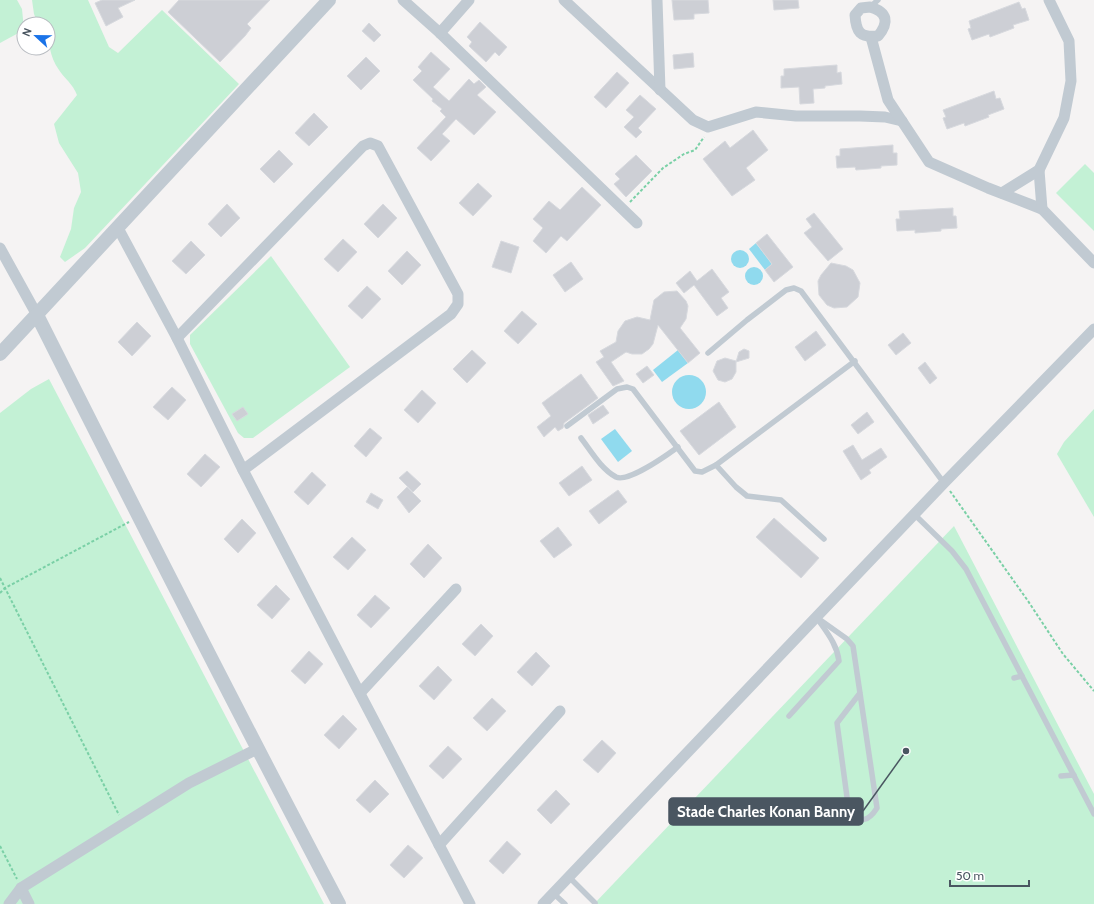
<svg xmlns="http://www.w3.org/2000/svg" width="1094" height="904" font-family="Cabin,sans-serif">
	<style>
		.green { fill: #c3f1d5 }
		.water { fill: #90daee }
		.building { fill: #cdcfd5; stroke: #d7d9de }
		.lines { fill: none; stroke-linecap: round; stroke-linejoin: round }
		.path { stroke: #7ad0a6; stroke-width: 2; stroke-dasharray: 3 2; stroke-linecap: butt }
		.service { stroke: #c1cad2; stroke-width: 5.5 }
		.minor { stroke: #c1cad2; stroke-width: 11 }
		.tertiary { stroke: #c1cad2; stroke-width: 14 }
		.leader { fill: none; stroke: #4a5661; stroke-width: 1.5 }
		.callout-dot { fill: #4a5661; stroke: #fff; stroke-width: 1.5 }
		.callout { fill: #4a5661; stroke: #4a5661; stroke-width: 1.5 }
		.callout-label { font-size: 15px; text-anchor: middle; font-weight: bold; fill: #fff }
	</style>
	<rect width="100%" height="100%" fill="#f5f3f3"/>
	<g class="green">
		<path d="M0,0h17l5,9 2,21 -24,13z"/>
		<path d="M32,0h56l21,47 9,6 44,-43 77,74 -154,164 -20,14 -5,-5 11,-28 3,-21 7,-16 -3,-19 -19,-30 -5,-19 23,-29c-4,-11 -12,-16 -18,-25 -10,-14 -11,-30 -11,-46h-10l-4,-10z"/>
		<path d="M1085,164l9,9v58l-38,-38z"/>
		<path d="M271,256l79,111 -97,71h-9l-6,-5 -48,-89v-9z"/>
		<path d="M49,379l275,525h-324v-491l31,-24z"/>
		<path d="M1094,409v108l-37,-63 7,-12z"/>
		<path d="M954,526l140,268v110h-500z"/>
	</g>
	<g class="water">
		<path d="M756,243l16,21 -7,6 -16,-21z"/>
		<circle cx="740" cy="259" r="9"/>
		<circle cx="754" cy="276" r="9"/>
		<path d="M678,350l10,13 -26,19 -9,-12z"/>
		<circle cx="689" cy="392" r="17"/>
		<path d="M615,429l17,22 -14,11 -17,-23z"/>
	</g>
	<g class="building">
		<path d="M102,0h33l-17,8 5,9 -17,9 -11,-23z"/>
		<path d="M179,0h91l-23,24 4,4 -6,8 -25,26 -52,-50z"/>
		<path d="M672,0h36l1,13 -15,1v5l-20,1z"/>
		<path d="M773,0h25l1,8 -25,2z"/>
		<path d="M1019,2l3,7 3,-1 4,12 -16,5 1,3 -24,9 -1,-3 -17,6 -4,-11 3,-1 -2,-7z"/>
		<path d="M480,22l27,25 -8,9 -4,-4 -9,10 -17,-16 3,-4 -5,-5z"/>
		<path d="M369,23l12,12 -7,7 -12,-11z"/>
		<path d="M431,52l19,17 -17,18 16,14 20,-22 5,5 5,-4 7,7 -9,8 19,17 -22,23 -18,-16 -14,15 8,7 -19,20 -14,-13 29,-31 -6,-6 2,-2 -10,-8 1,-2 -20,-19 9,-9 -4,-4z"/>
		<path d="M693,53l1,14 -20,2 -1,-14z"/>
		<path d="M366,57l14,14 -19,19 -14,-14z"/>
		<path d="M837,65v8l4,-1 1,12 -17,2v2l-12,1 1,14 -14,1 -1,-17 -18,1v-12h3v-7z"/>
		<path d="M617,72l12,11 -23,25 -12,-11z"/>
		<path d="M994,91l2,8 4,-1 4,11 -16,6 1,2 -24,9 -1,-3 -17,6 -4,-11 3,-1 -3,-7z"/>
		<path d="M640,95l16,14 -18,19 4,4 -6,6 -12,-11 10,-10 -8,-7z"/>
		<path d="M314,113l14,14 -19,19 -14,-13z"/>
		<path d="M753,130l15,20 -22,18 9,12 -23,16 -29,-37 22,-18 5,7z"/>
		<path d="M893,145v8h4v12l-16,1v2l-25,2 -1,-3 -18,1 -1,-12h4v-7z"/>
		<path d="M279,150l14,14 -19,19 -14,-14z"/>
		<path d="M636,155l16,16 -26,26 -12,-13 6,-5 -5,-5z"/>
		<path d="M478,183l14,13 -19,20 -14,-13z"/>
		<path d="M582,187l19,18 -34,36 -6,-5 -15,17 -13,-12 10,-13 -10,-9 16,-18 11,9z"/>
		<path d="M227,204l13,14 -19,19 -13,-13z"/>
		<path d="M383,204l14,14 -19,20 -14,-14z"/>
		<path d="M953,208v8h3l1,12 -16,1v2l-26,2v-3l-18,1 -1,-12h4l-1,-8z"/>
		<path d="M814,213l29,36 -15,12 -24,-28 8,-6 -6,-8z"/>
		<path d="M767,234l26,33 -19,15 -9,-12 7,-6 -16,-21z"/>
		<path d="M343,239l14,13 -19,20 -14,-13z"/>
		<path d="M191,241l14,14 -19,19 -14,-13z"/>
		<path d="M501,241l18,6 -8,26 -19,-6z"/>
		<path d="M407,251l14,14 -19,20 -14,-14z"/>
		<path d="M571,262l12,17 -18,13 -12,-17z"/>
		<path d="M831,263l15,3 7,4 7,13 -2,14 -11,10 -13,1 -7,-3 -8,-10 -1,-14 3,-6z"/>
		<path d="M712,269l17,23 -8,6 7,10 -11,8 -23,-31 -10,8 -8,-10 14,-12 7,10z"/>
		<path d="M367,286l14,13 -19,20 -14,-13z"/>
		<path d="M677,291l9,10 2,5 -2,13 -6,9 20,25 -12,10 -30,-38 -5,19 -4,5 -7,5h-10l-6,-2 -15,10 13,19 -11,5 -17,-24 8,-5 -4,-6 16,-9 2,-11 7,-10 12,-4 13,3 4,-20 10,-8z"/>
		<path d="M522,311l15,13 -19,20 -14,-13z"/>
		<path d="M137,322l14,14 -19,20 -14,-14z"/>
		<path d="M816,331l10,14 -21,16 -10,-14z"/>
		<path d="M903,333l8,10 -15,12 -8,-10z"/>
		<path d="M744,349l5,2v7l-13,4 3,-10z"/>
		<path d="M472,350l14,13 -19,20 -14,-14z"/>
		<path d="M725,358l11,3v11l-4,7 -7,3 -7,-2 -5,-9 4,-10z"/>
		<path d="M925,362l12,16 -7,6 -12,-16z"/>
		<path d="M647,366l7,9 -11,8 -7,-9z"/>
		<path d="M581,374l17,24 -34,25 -1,5 -5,3 -3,-4 -11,10 -7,-10 14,-11 -9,-13z"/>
		<path d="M172,387l14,13 -18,20 -15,-13z"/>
		<path d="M422,390l14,13 -18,20 -14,-13z"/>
		<path d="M719,402l17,25 -37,28 -19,-24z"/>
		<path d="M603,405l6,8 -16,11 -5,-9z"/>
		<path d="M243,407l5,7 -11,7 -5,-7z"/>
		<path d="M867,412l7,10 -16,12 -7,-9z"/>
		<path d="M370,428l12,10 -16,19 -12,-11z"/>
		<path d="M853,445l9,15 19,-12 6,9 -18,13 2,3 -10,7 -18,-29z"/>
		<path d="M205,454l15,13 -19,20 -14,-13z"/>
		<path d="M582,466l10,14 -23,16 -10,-13z"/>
		<path d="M407,471l14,13 -8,8 -14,-14z"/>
		<path d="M312,472l14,13 -18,20 -14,-13z"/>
		<path d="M407,487l14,14 -12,12 -12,-16z"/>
		<path d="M618,490l9,12 -28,22 -10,-13z"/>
		<path d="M371,493l12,7 -5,9 -12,-7z"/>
		<path d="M774,518l45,40 -18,20 -45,-41z"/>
		<path d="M242,519l14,14 -18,20 -14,-14z"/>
		<path d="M558,527l14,18 -18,13 -14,-17z"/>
		<path d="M352,537l14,13 -18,20 -15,-13z"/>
		<path d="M428,544l14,14 -18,20 -14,-14z"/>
		<path d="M276,585l14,14 -18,20 -15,-14z"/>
		<path d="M375,595l15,13 -19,20 -14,-13z"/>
		<path d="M481,624l12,12 -18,20 -13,-12z"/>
		<path d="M309,651l14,13 -18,20 -14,-13z"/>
		<path d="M536,652l14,14 -18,20 -15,-14z"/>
		<path d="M438,666l14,14 -18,20 -15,-14z"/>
		<path d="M492,698l14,13 -19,20 -14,-13z"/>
		<path d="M343,715l14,14 -18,20 -15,-14z"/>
		<path d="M602,740l14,13 -18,20 -15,-13z"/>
		<path d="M448,746l14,13 -19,20 -14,-13z"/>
		<path d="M375,780l14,14 -19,19 -14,-13z"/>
		<path d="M556,790l14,14 -19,20 -14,-14z"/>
		<path d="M507,841l14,13 -18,20 -14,-13z"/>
		<path d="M408,845l15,13 -19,20 -14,-13z"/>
	</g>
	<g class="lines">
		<g class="path">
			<path d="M630,202l33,-34 21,-14 11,-4 9,-13"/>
			<path d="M950,491l78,110 35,53 31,37"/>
			<path d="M0,578l119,237"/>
			<path d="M0,593l5,-5 124,-66"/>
			<path d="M0,846l17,33"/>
		</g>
		<g class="service">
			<path d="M870,7l8,-7"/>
			<path d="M708,353l39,-33 39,-30 8,-2 7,3 143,192"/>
			<path d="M567,426l50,-37 10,-2 6,2 62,82 7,1 14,-7 139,-104"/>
			<path d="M581,438c10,13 20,31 35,39 12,6 51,-22 62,-30"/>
			<path d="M716,465l20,22 11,9 34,4 43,39"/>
			<path d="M914,514l38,37 14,18 128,245"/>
			<path d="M816,617l31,22 6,7 24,162c-9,14 -16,15 -28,4l-12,-89 23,-30"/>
			<path d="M1014,678l8,-2"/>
			<path d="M789,716l50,-55c-2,-16 -11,-27 -20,-40"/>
			<path d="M1061,776l13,-1"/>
			<path d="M569,877l26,26"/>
			<path d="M553,893l12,11"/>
		</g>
		<g class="minor">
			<path d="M403,0l37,33 197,190"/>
			<path d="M564,0l129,120 15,7 48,-15 40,4h64l25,1 17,4"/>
			<path d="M657,0l3,90"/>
			<path d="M870,7c18,5 19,16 8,29 -18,2 -22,-4 -23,-21l6,-7z"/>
			<path d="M440,33l29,-33"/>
			<path d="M871,37l17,63 41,62 59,26 54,21 52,54"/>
			<path d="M1039,170l3,39"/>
			<path d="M1002,193l37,-23 25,-52 7,-37 -2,-40 -20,-41"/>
			<path d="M118,228l59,110 66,132 227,434"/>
			<path d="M0,248l37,67"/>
			<path d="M177,338l186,-192 7,-3 8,3 80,148v10l-7,10 -208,156"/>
			<path d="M360,693l96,-104"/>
			<path d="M439,845l121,-134"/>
			<path d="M21,888l8,16"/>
			<path d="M9,904l12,-16 168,-105 68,-34"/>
			<path d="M543,904l401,-421 150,-154"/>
		</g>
		<g class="tertiary">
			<path d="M37,315c99,197 199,394 302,589"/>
			<path d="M0,354l329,-354"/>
		</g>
	</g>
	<path class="leader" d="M906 751L863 811"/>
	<circle class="callout-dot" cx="906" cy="751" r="4"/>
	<rect class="callout" x="669" y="798" width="194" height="27" rx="4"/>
	<g class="callout-label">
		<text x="766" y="817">Stade Charles Konan Banny</text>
	</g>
	<g transform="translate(36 36) rotate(292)"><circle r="19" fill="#ffffff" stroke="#b7bbc0"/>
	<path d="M0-3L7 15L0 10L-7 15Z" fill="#1a73e8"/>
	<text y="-6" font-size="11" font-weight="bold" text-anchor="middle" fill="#4a5661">N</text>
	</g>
	<path d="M950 880v6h79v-6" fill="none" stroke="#4a5661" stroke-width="2"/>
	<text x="956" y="880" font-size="12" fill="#4a5661" stroke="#ffffff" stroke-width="3" paint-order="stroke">50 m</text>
</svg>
